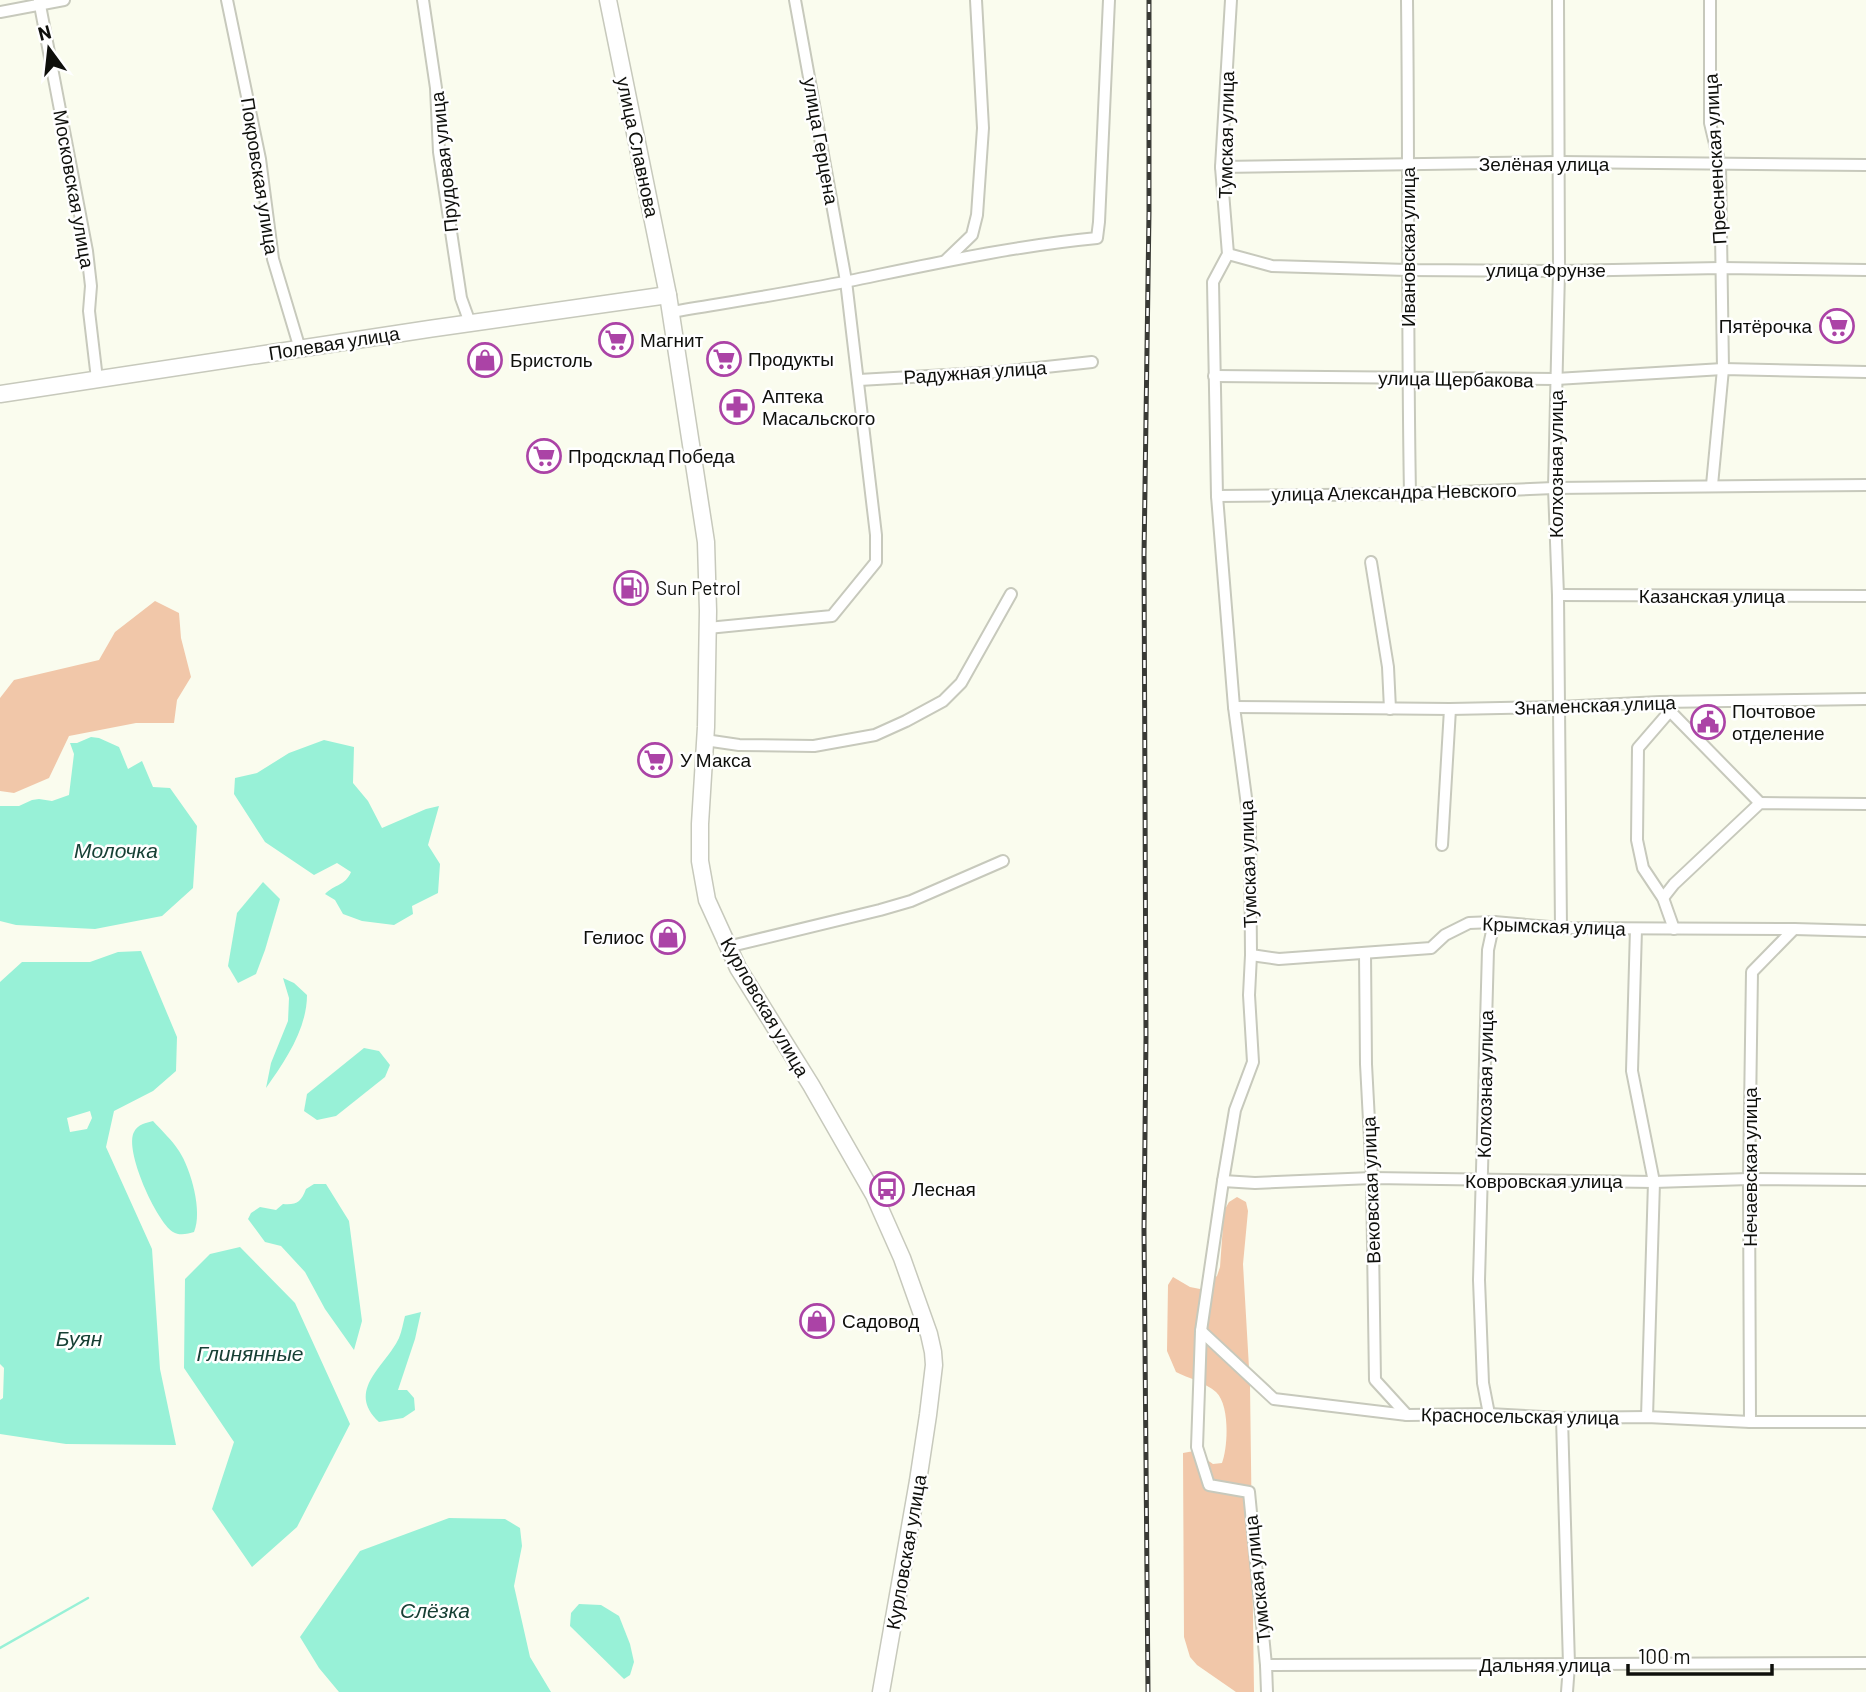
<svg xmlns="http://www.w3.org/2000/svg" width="1866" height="1692" font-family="Barlow,sans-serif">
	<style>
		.green { fill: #f1c7a9 }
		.water { fill: #98f1d7; fill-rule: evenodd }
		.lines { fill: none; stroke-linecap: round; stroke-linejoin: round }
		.stream { stroke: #98f1d7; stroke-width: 2.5 }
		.street-casing { stroke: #c7c9bc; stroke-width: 14 }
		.secondary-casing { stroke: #c7c9bc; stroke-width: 19 }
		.street { stroke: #fff; stroke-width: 10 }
		.secondary { stroke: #fff; stroke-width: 16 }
		.rail-casing { stroke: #393a35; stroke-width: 5 }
		.rail { stroke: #fff; stroke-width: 2.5; stroke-dasharray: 8; stroke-linecap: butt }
		.labels { text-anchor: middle; stroke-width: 5; stroke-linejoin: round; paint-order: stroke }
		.street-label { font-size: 19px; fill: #0f100c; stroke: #fff }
		.poi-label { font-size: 19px; fill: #0f100c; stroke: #fff; text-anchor: start }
		.water-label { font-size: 21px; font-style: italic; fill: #174035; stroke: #fff }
	</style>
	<rect width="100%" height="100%" fill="#fafcee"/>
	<g class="green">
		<path d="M155,601l24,12 2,25 10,39 -14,23 -3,23h-38l-67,13 -20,42 -35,15 -14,-2v-93l14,-18 85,-20 16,-28z"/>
		<path d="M1237,1197l9,5 2,9 -5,53 7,121 4,307h-18l-39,-27 -7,-8 -6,-20 -1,-184 11,-2 19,13 9,-1c6,-16 8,-58 -6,-71 -10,-9 -28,-14 -40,-20l-9,-21 1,-66 5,-8 17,10 10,2 17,-13 3,-9 4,-56 5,-9z"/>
	</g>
	<g class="water">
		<path d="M91,737l8,1 20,9 9,22 14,-8 11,26 17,1 27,38 -4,62 -31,28 -67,13 -79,-4 -16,-4v-115h19l13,-6 7,-1 13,2 17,-6 5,-41 -4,-11h7z"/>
		<path d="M324,740l30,7 -1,36 15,18 14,27 44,-19 13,-3 -11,39 12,19 -2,29 -26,13 1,8 -19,11 -32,-4 -19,-7 -8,-14 -10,-6c10,-10 20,-8 26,-22l-14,-9 -23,12 -49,-33 -31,-48 1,-16 22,-5 32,-20z"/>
		<path d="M263,882l17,17 -15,51 -9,24 -18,9 -10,-17 9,-53z"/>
		<path d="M141,951l36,86 -1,34 -23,20 -39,20 -8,36 46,102 8,120 16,76 -110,-1 -66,-10v-34l3,-2 1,-30 -4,-4v-382l22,-20h68l28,-10zM90,1111l2,7 -5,11 -17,3 -3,-14z"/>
		<path d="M283,978l11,5 13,12c0,34 -22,66 -41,93l5,-25 17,-42 1,-23z"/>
		<path d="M364,1048l15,3 11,14 -5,12 -49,39 -19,4 -13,-9 3,-17z"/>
		<path d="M153,1121c9,10 19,19 26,30 12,18 24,61 15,81 -6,2 -15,4 -21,0 -17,-11 -49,-82 -39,-100 4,-8 12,-9 19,-11z"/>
		<path d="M314,1184h12l23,37 13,100 -8,29 -29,-41 -20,-37 -24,-26 -16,-4 -17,-23 3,-6 9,-6 16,3 7,-6c14,1 18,-2 23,-15z"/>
		<path d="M240,1247l55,56 55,121 -53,103 -45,40 -40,-58 22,-67 -50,-74 1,-89 25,-25z"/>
		<path d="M421,1312l-6,27 -17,51h9l7,8 1,12 -12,8 -24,4c-34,-32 7,-56 20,-84 3,-7 4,-15 6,-22z"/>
		<path d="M449,1518l56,1 15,9 2,18 -8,40 16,71 21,35h-212l-20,-24 -19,-31 60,-86z"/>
		<path d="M579,1604l22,1 18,11 11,28 4,18 -4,13 -6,4 -54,-53 1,-13z"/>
	</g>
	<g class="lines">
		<path class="stream" d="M0,1648l88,-50"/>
		<g class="street-casing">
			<g id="street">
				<path d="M39,0l48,251 4,35 -2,25 8,68"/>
				<path d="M227,0l33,159 13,100 27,90"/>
				<path d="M423,0l13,88 3,64 22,146 9,25"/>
				<path d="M1231,0l-10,167 7,87 -15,28 4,214 17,211 16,121 1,127 -2,40 4,67 -18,48 -12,71 -22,150 -4,116 12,38 40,7 17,173 1,27"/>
				<path d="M1407,0c2,165 0,329 3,494"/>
				<path d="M1558,0l1,271 -5,217 4,107 3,333"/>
				<path d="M1710,0v123l10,42 3,204 -11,116"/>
				<path d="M0,12l64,-12"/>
				<path d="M1221,167l338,-5 307,3"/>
				<path d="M1228,254l44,12 135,4 152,1 162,-3 145,2"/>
				<path d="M945,261l27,-26 5,-20 6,-87 -7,-128"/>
				<path d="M671,312c59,-10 119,-19 178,-31 83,-17 164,-35 248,-43l2,-16 10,-222"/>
				<path d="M1214,376l342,3 167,-10 143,3"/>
				<path d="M859,380l140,-8 93,-10"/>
				<path d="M1217,496l193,-2 144,-6 312,-3"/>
				<path d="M1371,562l17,105 2,42"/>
				<path d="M1558,595l308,1"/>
				<path d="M708,628l124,-12 44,-54v-27l-30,-254 -51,-281"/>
				<path d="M1665,706l95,97"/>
				<path d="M1234,707l216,2 109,-2 101,-5 206,-3"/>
				<path d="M1670,711l-32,37 -1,92 6,28 20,30 11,31"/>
				<path d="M705,740l34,5 75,1 61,-11 31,-14 37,-20 18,-18 50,-89"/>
				<path d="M1442,845l8,-136"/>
				<path d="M1663,898l11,-14 86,-81 106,1"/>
				<path d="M1636,929l-4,142 22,111 -7,235"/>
				<path d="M727,947l153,-37 31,-9 92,-40"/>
				<path d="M1365,953l1,111 6,114 3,202 32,35"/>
				<path d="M1251,955l28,4 152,-11 14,-13 24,-12 25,-1 67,6 233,1 72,2"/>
				<path d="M1223,1181l32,2 117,-5 282,4 95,-3 117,1"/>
				<path d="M1201,1331l73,68 133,16 82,-1 73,4 85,-1 103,5h116"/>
				<path d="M1489,1414l-6,-31 -4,-103 9,-330 6,-28"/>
				<path d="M1562,1418l7,247 -2,27"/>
				<path d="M1750,1422l-1,-243 3,-207 42,-43"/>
				<path d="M1266,1665l600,-2"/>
			</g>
		</g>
		<g class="secondary-casing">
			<g id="secondary">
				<path d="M608,0l60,295 38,247 2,69 -2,116 -6,97v37l7,39 31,68 73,117 63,110 28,63 27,76 4,18 1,13 -6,50 -10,66 -37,211"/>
				<path d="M0,394c223,-35 445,-68 668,-99"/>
			</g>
		</g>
		<use href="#street" class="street"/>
		<use href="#secondary" class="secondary"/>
		<g class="rail-casing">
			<path id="rail" d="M1148,1692l-4,-462 2,-193 -2,-481 5,-344v-212"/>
		</g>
		<use href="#rail" class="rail"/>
	</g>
	<defs>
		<g id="supermarket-ring" transform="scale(1.75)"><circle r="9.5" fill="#fff" stroke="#ab43a6" stroke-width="1.5"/><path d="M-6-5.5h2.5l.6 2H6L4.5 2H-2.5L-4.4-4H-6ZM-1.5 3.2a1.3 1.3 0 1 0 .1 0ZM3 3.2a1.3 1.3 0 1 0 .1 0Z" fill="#ab43a6"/></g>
		<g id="shop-ring" transform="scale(1.75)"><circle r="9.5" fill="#fff" stroke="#ab43a6" stroke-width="1.5"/><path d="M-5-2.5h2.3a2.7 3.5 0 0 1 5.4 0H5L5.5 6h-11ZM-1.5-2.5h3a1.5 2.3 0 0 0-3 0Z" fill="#ab43a6"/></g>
		<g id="pharmacy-ring" transform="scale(1.75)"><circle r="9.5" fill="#fff" stroke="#ab43a6" stroke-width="1.5"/><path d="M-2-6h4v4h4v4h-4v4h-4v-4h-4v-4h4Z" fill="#ab43a6"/></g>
		<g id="fuel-ring" transform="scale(1.75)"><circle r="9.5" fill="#fff" stroke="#ab43a6" stroke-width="1.5"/><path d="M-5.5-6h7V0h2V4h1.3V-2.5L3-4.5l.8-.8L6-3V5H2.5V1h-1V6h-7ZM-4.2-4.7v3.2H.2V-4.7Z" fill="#ab43a6"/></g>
		<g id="civic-ring" transform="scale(1.75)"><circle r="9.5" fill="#fff" stroke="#ab43a6" stroke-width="1.5"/><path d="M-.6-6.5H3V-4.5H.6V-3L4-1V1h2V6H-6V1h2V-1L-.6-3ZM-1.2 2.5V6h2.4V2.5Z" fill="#ab43a6"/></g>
		<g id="bus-ring" transform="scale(1.75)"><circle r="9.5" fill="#fff" stroke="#ab43a6" stroke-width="1.5"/><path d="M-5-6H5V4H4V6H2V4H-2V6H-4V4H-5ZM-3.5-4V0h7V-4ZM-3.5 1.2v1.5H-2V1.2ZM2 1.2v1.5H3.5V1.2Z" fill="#ab43a6"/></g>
	</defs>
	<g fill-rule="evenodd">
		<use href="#supermarket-ring" x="1837" y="326"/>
		<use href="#supermarket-ring" x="616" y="340"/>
		<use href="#supermarket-ring" x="724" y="359"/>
		<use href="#shop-ring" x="485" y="360"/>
		<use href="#pharmacy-ring" x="737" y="407"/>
		<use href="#supermarket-ring" x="544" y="456"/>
		<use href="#fuel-ring" x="631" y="588"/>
		<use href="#civic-ring" x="1708" y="722"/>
		<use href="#supermarket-ring" x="655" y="760"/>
		<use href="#shop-ring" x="668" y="937"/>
		<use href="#bus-ring" x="887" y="1189"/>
		<use href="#shop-ring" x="817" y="1321"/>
	</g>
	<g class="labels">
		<g class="street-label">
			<text transform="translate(1226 135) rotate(-89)" y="7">Тумская улица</text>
			<text transform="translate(821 141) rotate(80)" y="7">улица Герцена</text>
			<text transform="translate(638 147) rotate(78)" y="7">улица Славнова</text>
			<text transform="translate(1715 159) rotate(-93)" y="7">Пресненская улица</text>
			<text transform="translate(444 162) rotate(-96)" y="7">Прудовая улица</text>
			<text x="1544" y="171">Зелёная улица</text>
			<text transform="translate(260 176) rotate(81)" y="7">Покровская улица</text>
			<text transform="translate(74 189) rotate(80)" y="7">Московская улица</text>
			<text transform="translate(1408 247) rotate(-90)" y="7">Ивановская улица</text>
			<text x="1546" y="277">улица Фрунзе</text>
			<text transform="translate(334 343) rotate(-9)" y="7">Полевая улица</text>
			<text transform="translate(975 372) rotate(-4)" y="7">Радужная улица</text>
			<text transform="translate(1456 379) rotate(1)" y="7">улица Щербакова</text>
			<text transform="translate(1556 464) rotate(-90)" y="7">Колхозная улица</text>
			<text transform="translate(1394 492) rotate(-1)" y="7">улица Александра Невского</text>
			<text x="1712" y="603">Казанская улица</text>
			<text transform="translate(1595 705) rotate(-2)" y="7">Знаменская улица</text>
			<text transform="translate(1248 864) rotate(-92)" y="7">Тумская улица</text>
			<text transform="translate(1554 926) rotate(2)" y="7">Крымская улица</text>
			<text transform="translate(765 1007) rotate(60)" y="7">Курловская улица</text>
			<text transform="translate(1485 1084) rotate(-89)" y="7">Колхозная улица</text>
			<text transform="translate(1750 1167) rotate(-90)" y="7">Нечаевская улица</text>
			<text x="1544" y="1188">Ковровская улица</text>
			<text transform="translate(1371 1190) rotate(-92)" y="7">Вековская улица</text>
			<text transform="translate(1520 1416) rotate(1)" y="7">Красносельская улица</text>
			<text transform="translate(906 1552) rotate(-80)" y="7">Курловская улица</text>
			<text transform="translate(1257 1579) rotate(-96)" y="7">Тумская улица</text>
			<text x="1545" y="1672">Дальняя улица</text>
		</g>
		<g class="poi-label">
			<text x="1812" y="333" text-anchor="end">Пятёрочка</text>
			<text x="640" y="347">Магнит</text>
			<text x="748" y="366">Продукты</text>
			<text x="510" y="367">Бристоль</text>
			<text x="762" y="403">Аптека<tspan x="762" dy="22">Масальского</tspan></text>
			<text x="568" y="463">Продсклад Победа</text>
			<text x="656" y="595">Sun Petrol</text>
			<text x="1732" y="718">Почтовое<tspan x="1732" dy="22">отделение</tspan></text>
			<text x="680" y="767">У Макса</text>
			<text x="644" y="944" text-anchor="end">Гелиос</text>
			<text x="912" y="1196">Лесная</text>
			<text x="842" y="1328">Садовод</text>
		</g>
		<g class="water-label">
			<text x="116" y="858">Молочка</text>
			<text x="79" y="1346">Буян</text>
			<text x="250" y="1361">Глинянные</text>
			<text x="435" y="1618">Слёзка</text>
		</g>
	</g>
	<g transform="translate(49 49) rotate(345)" stroke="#ffffff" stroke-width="5" paint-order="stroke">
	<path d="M0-5L12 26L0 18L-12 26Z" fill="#0f100c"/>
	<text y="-10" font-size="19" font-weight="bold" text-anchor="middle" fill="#0f100c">N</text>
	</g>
	<path d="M1628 1664v10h144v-10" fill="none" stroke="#0f100c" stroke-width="3.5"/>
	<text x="1638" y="1664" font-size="21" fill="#0f100c" stroke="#ffffff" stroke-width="5" paint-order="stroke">100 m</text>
</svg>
